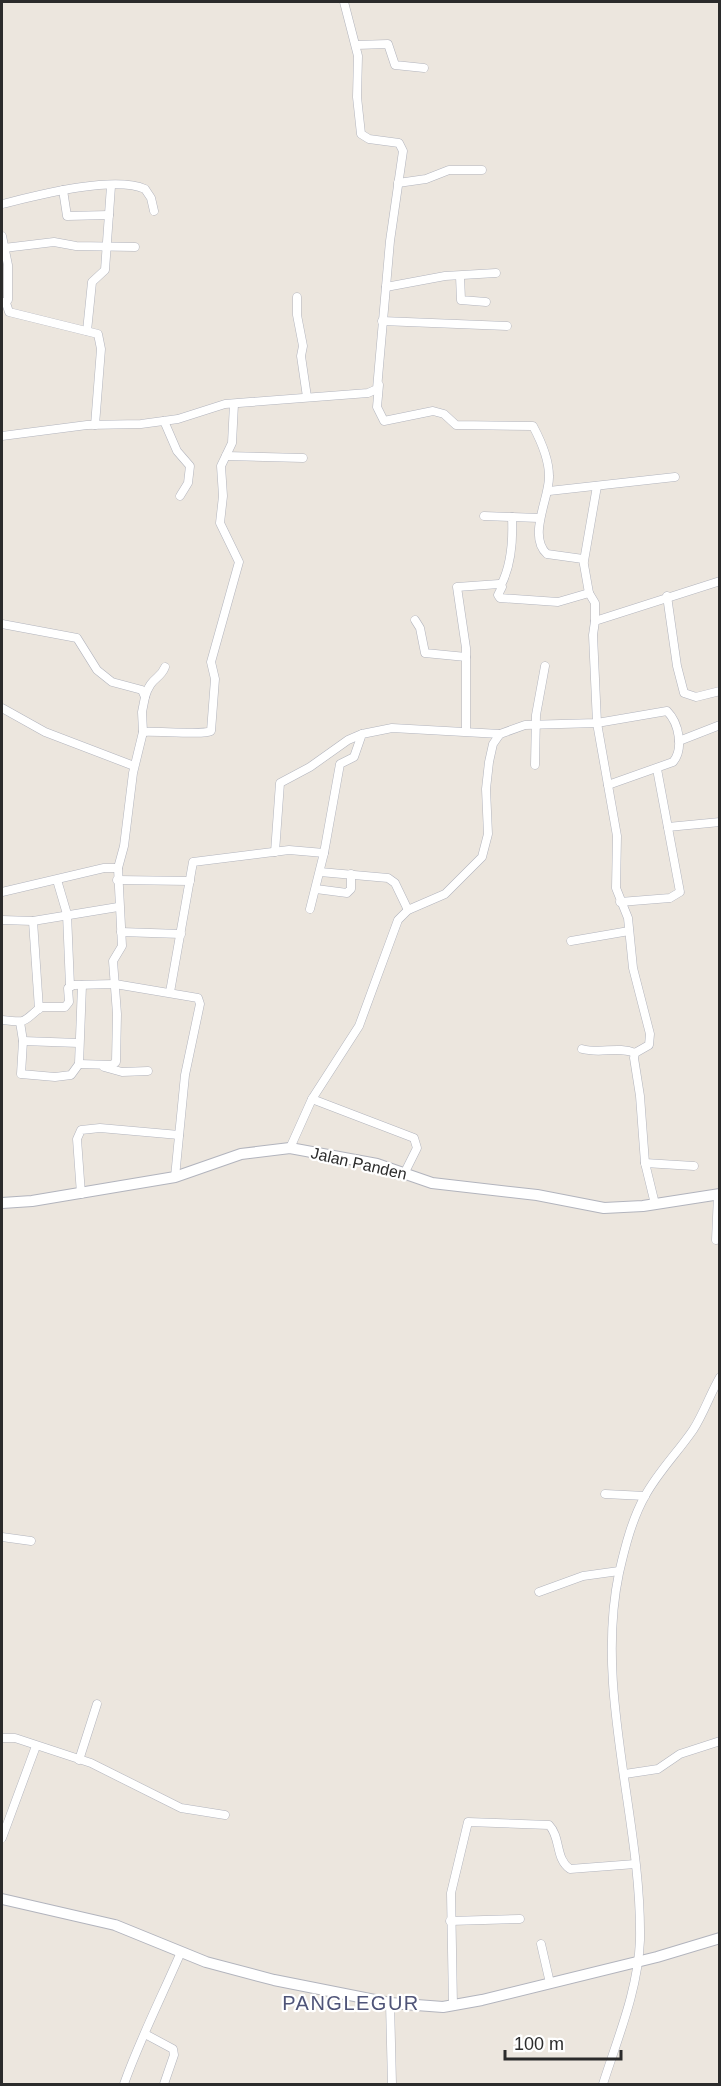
<svg xmlns="http://www.w3.org/2000/svg" width="721" height="2086" font-family="Arial,sans-serif">
	<style>
		.lines { fill: none; stroke-linecap: round; stroke-linejoin: round }
		.minor-casing { stroke: #b2b4bd; stroke-width: 9 }
		.tertiary-casing { stroke: #b2b4bd; stroke-width: 12 }
		.minor { stroke: #fff; stroke-width: 8 }
		.tertiary { stroke: #fff; stroke-width: 10 }
		.labels { text-anchor: middle; stroke-width: 4.5; stroke-linejoin: round; paint-order: stroke }
		.street-label { font-size: 16px; fill: #2b2b2b; stroke: #fff }
		.quarter-label { font-size: 20px; letter-spacing: 1.5px; fill: #4f5478; stroke: #fff }
	</style>
	<rect width="100%" height="100%" fill="#ece6de"/>
	<g class="lines">
		<g class="minor-casing">
			<g id="minor">
				<path d="M356,45l32,-1 7,21 29,3"/>
				<path d="M398,183l28,-4 23,-9h33"/>
				<path d="M63,190l4,26 42,-1"/>
				<path d="M2,204c33,-8 111,-29 143,-15l6,9 3,13"/>
				<path d="M2,236l6,29v35l-5,3"/>
				<path d="M4,248l50,-6 22,4 59,1"/>
				<path d="M460,276l1,24 25,2"/>
				<path d="M386,287l59,-11 51,-3"/>
				<path d="M297,297v18l6,31 -2,10 6,41"/>
				<path d="M6,303l3,9 89,22 3,15 -6,76"/>
				<path d="M382,321l125,5"/>
				<path d="M87,331l5,-49 13,-12 6,-84"/>
				<path d="M379,385l-2,22 7,14 49,-10 11,3 12,11 77,1c8,15 16,33 16,50 1,21 -22,60 -2,78l36,5 6,34"/>
				<path d="M164,421l13,30 13,15 -2,17 -8,13"/>
				<path d="M2,436l85,-11 54,-1 37,-5 47,-15 143,-11 9,-4 13,-148 13,-90 -4,-8 -30,-4 -8,-5 -4,-37 1,-41 -14,-54"/>
				<path d="M226,456l77,2"/>
				<path d="M549,491l126,-14"/>
				<path d="M484,516l28,1c1,22 -1,49 -11,68"/>
				<path d="M512,517l27,1"/>
				<path d="M584,561l13,-75"/>
				<path d="M667,596l10,70 7,27 12,4 24,-6"/>
				<path d="M415,620l5,8 5,25 41,4"/>
				<path d="M2,624l75,14 20,32 15,12 30,8 3,7 -3,15 1,20 -10,41 -9,73 -6,22 4,78 -9,15 4,53 -1,48 -4,3 -33,-1"/>
				<path d="M145,697c6,-21 15,-17 20,-30"/>
				<path d="M2,708l43,24 89,34"/>
				<path d="M466,731v-83l-9,-61 42,-3 3,3 -4,8 2,3 58,4 31,-9 6,10v18"/>
				<path d="M143,732c14,-1 61,3 68,-1l4,-52 -4,-17 28,-100 -19,-39 3,-27 -2,-30 11,-23 2,-39"/>
				<path d="M679,741l41,-16"/>
				<path d="M535,765l1,-50 9,-49"/>
				<path d="M668,827l52,-5"/>
				<path d="M275,852l5,-69 30,-16 38,-27 14,-6"/>
				<path d="M320,872l68,6 7,5 13,27"/>
				<path d="M57,880l10,34 3,72"/>
				<path d="M117,880l73,1"/>
				<path d="M316,889l31,4 4,-4v-15"/>
				<path d="M2,892l102,-24h14"/>
				<path d="M620,902l50,-4 10,-6 -23,-123"/>
				<path d="M310,909l14,-56 16,-89 14,-7 8,-23 30,-6 108,6"/>
				<path d="M2,920l31,1 85,-14"/>
				<path d="M33,921l6,88"/>
				<path d="M121,932l60,2"/>
				<path d="M571,941l58,-10"/>
				<path d="M170,992l23,-130 96,-12 35,3"/>
				<path d="M2,1020c27,3 20,2 39,-13h24l4,-5 -1,-14 6,-3 41,-1 83,14 2,6 -15,71 -10,102"/>
				<path d="M20,1022l3,19 -2,33 34,3 16,-2 8,-11 3,-79"/>
				<path d="M23,1041l56,2"/>
				<path d="M582,1049c19,5 36,-3 53,4"/>
				<path d="M104,1067l18,5 26,-1"/>
				<path d="M312,1099l102,39 3,10 -12,24"/>
				<path d="M290,1148l22,-49 47,-73 39,-106 10,-10 37,-16 37,-37 6,-23 -2,-45 3,-27 4,-18 7,-10 25,-9 72,-2 70,-12c12,12 17,38 6,51l-65,23"/>
				<path d="M645,1163l49,3"/>
				<path d="M81,1194l-4,-55 4,-9 19,-2 79,7"/>
				<path d="M655,1204l-10,-41 -5,-67 -6,-38 1,-5 14,-8 1,-11 -17,-66 -5,-50 -12,-30 1,-52 -20,-113 -4,-88 2,-14 125,-40"/>
				<path d="M716,1240l2,-45"/>
				<path d="M605,1494l40,2"/>
				<path d="M2,1537l29,4"/>
				<path d="M539,1592l44,-16 36,-5"/>
				<path d="M2,1738h13l76,25 90,45 44,7"/>
				<path d="M79,1760l18,-56"/>
				<path d="M625,1774l33,-5 22,-15 40,-13"/>
				<path d="M2,1838l34,-92"/>
				<path d="M450,1921l70,-2"/>
				<path d="M541,1944l9,39"/>
				<path d="M390,2003l2,81"/>
				<path d="M453,2006l-2,-113 17,-71 81,3c12,12 6,34 21,44l65,-5"/>
				<path d="M145,2034l28,15 1,6 -10,29"/>
				<path d="M124,2084c16,-45 38,-88 57,-132"/>
				<path d="M603,2084c15,-47 35,-94 37,-144 2,-121 -46,-248 -21,-367 6,-26 13,-54 26,-77 13,-24 33,-44 48,-66 11,-17 17,-36 27,-53"/>
			</g>
		</g>
		<g class="tertiary-casing">
			<g id="tertiary">
				<path d="M2,1203l30,-2 143,-24 66,-23 49,-6 87,16 55,19 105,12 67,13 39,-2 77,-12"/>
				<path d="M2,1899l113,26 91,37 68,18 116,23 53,4 39,-7 175,-43 63,-19"/>
			</g>
		</g>
		<use href="#minor" class="minor"/>
		<use href="#tertiary" class="tertiary"/>
	</g>
	<g class="labels">
		<g class="street-label">
			<text transform="translate(359 1163) rotate(13)" y="6">Jalan Panden</text>
		</g>
		<g class="quarter-label">
			<text x="351" y="2010">PANGLEGUR</text>
		</g>
	</g>
	<rect width="721" height="2086" fill="none" stroke="#2b2b2b" stroke-width="6"/>
	<path d="M505 2050v9h116v-9" fill="none" stroke="#2b2b2b" stroke-width="3"/>
	<text x="514" y="2050" font-size="18" fill="#2b2b2b" stroke="#ffffff" stroke-width="4.5" paint-order="stroke">100 m</text>
</svg>
